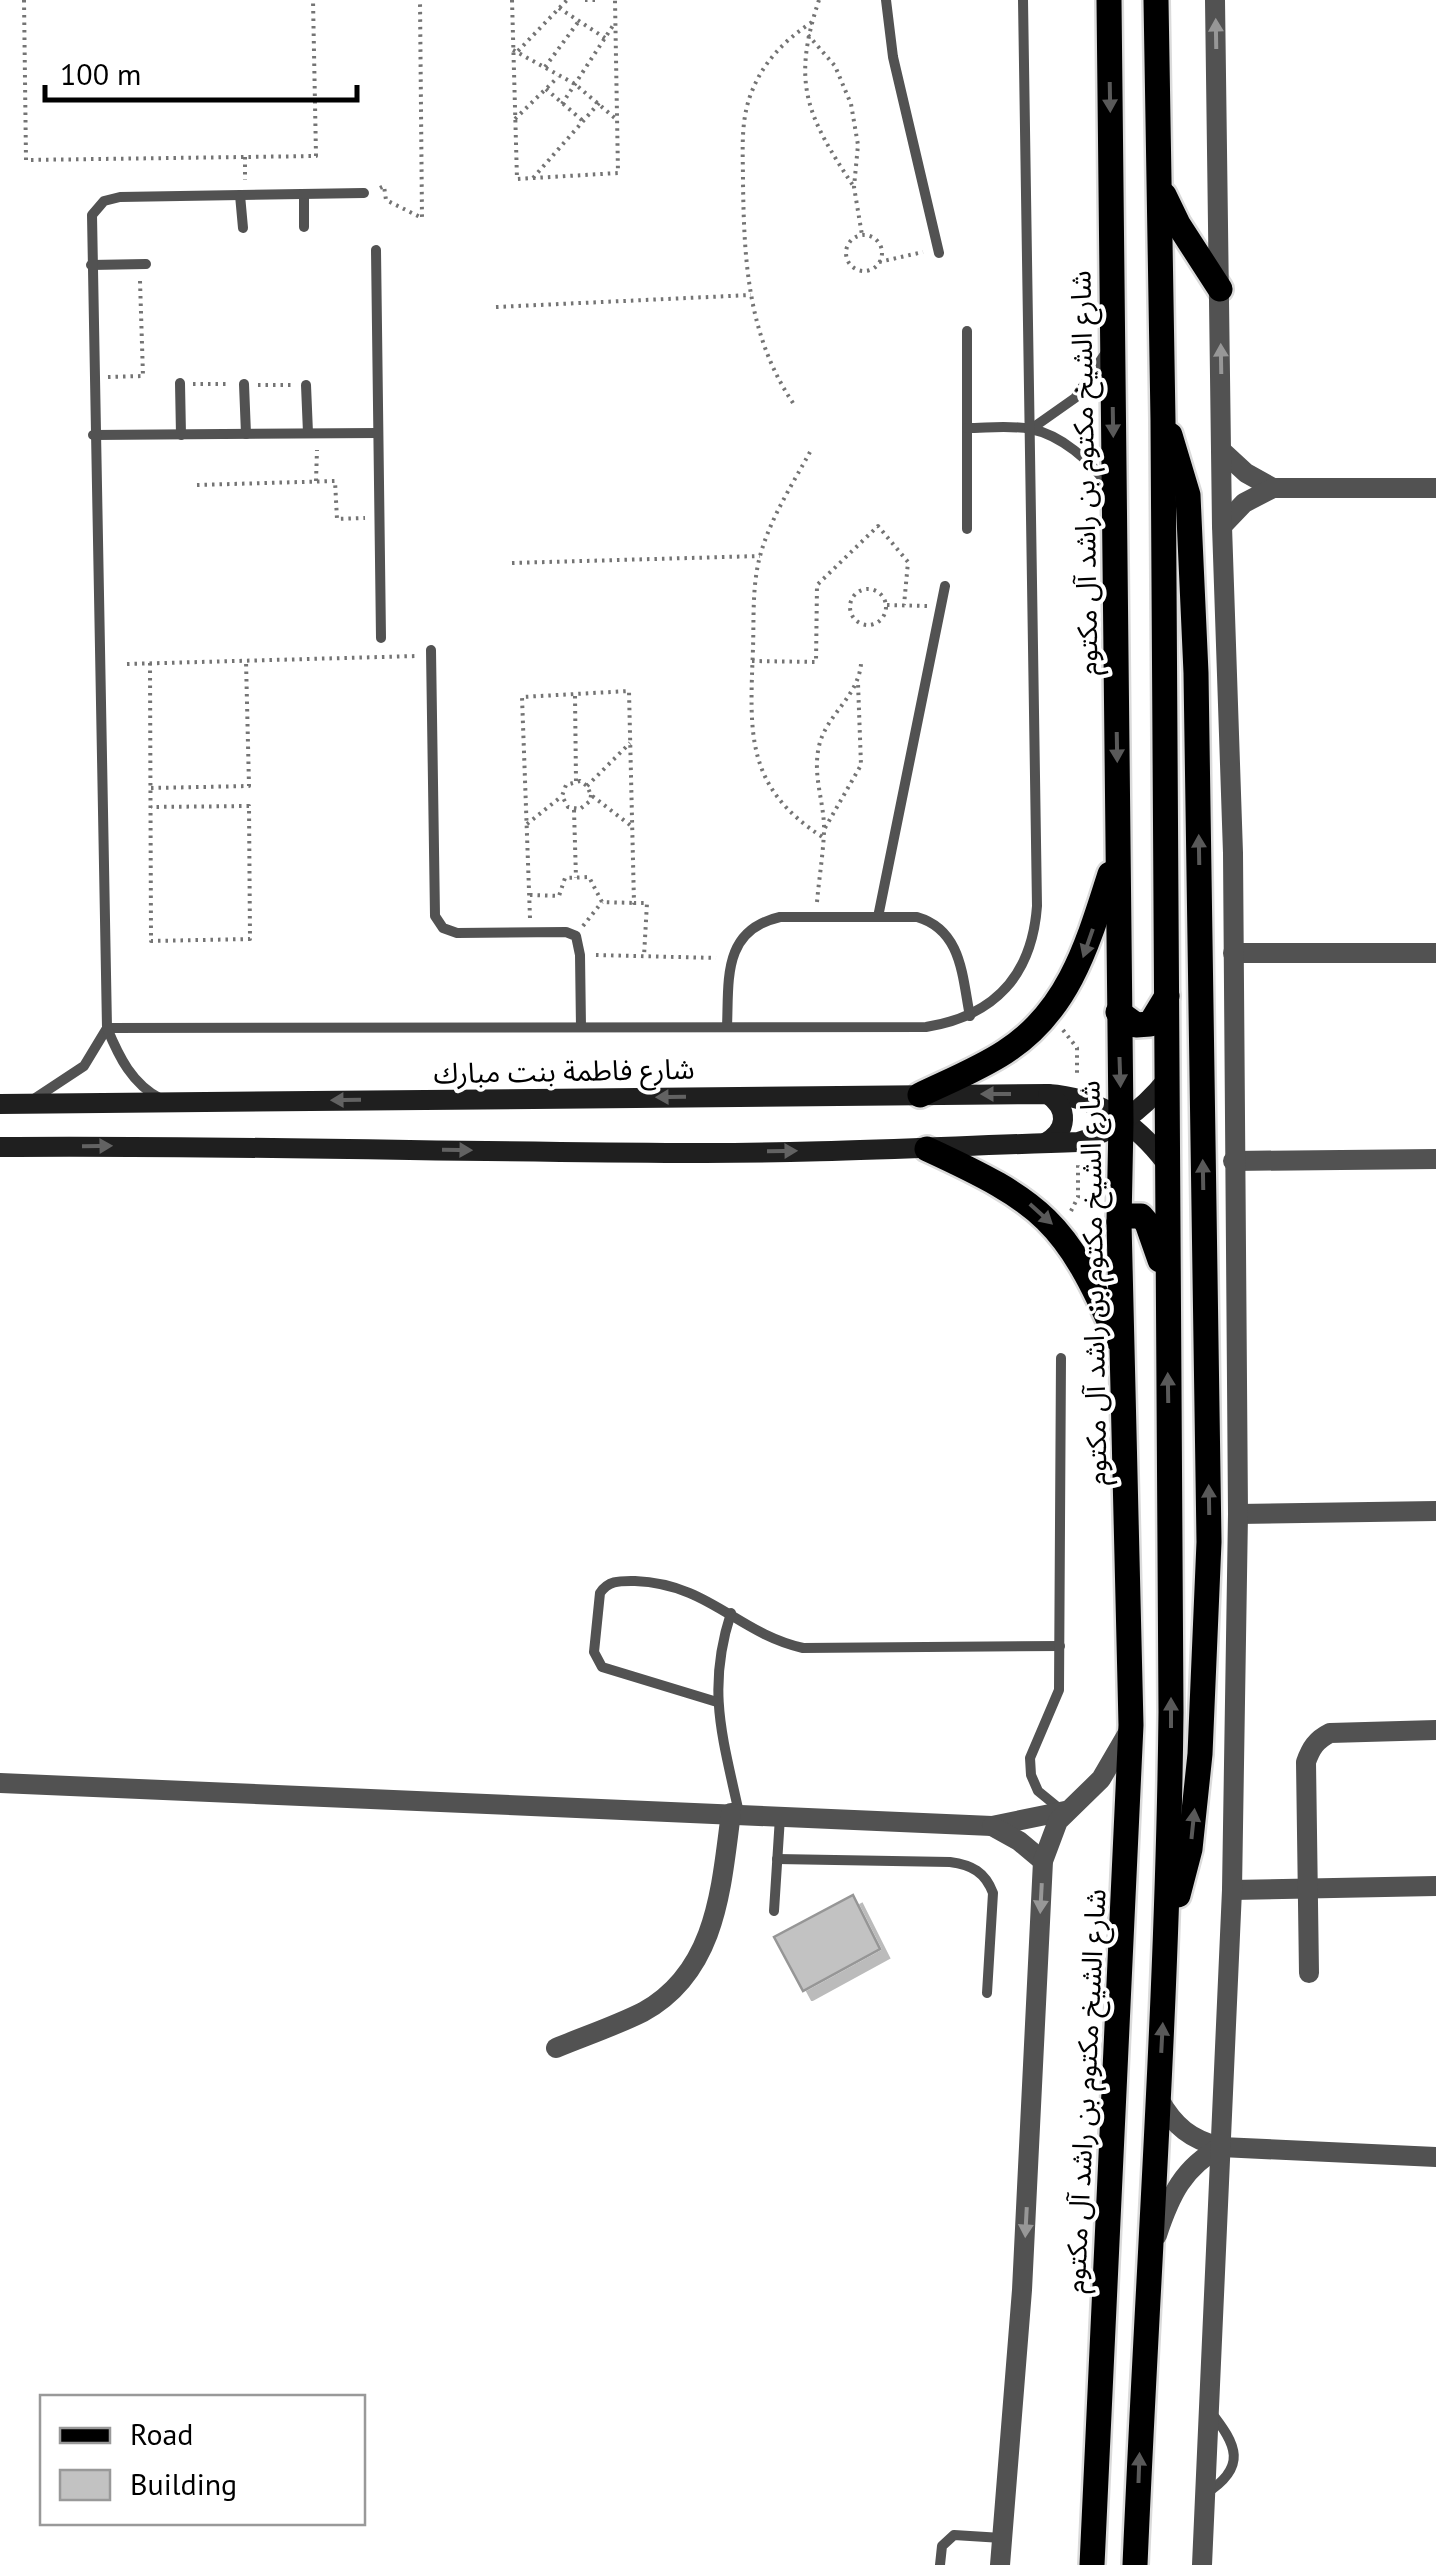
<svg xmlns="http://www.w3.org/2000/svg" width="1436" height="2565" font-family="'PT Sans','Noto Sans Arabic',sans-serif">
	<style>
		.building { fill: #c2c2c2; stroke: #969696; stroke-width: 2.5; filter: url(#shadow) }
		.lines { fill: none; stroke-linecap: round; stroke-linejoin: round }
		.primary-casing { stroke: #dbdbdb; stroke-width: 30 }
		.path { stroke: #747474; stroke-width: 4; stroke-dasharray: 2.5 5; stroke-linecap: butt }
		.lane { stroke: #525252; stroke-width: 10 }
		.street { stroke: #525252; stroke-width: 20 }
		.secondary { stroke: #1f1f1f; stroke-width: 20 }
		.primary { stroke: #000; stroke-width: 25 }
		.oneway { fill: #979797 }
		.oneway2 { fill: #595959 }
		.oneway3 { fill: #626262 }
		.labels { text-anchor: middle; stroke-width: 8; stroke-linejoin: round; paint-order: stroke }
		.street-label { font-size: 28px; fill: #000; stroke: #fff }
	</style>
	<defs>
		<filter id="shadow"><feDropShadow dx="9" dy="9" stdDeviation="0" flood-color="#0004"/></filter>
	</defs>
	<rect width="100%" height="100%" fill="#fff"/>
	<path class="building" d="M853,1895l27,54 -77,42 -29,-54z"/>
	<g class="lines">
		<g class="primary-casing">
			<g id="primary">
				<path d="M1164,195l14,29 42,65"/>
				<path d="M1170,435l18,60 8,178 13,869 -9,212 -10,95 -12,46"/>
				<path d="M1118,1012l18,13 14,-1 17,-28"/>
				<path d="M920,1095c29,-14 59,-26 85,-43 64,-41 83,-109 105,-178"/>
				<path d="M927,1149c115,53 139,72 190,190"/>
				<path d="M1119,1222l6,-6h16l6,7 13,37"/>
				<path d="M1092,2565l39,-840 -12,-503 2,-100 -12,-1122"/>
				<path d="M1135,2565c12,-284 33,-568 36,-853l-8,-1292 -7,-420"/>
			</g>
		</g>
		<g class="path">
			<path d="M24,0l2,160 290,-4 -3,-156"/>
			<path d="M512,0l5,179 101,-6 -3,-173"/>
			<path d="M585,0h12"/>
			<path d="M819,0c-28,84 -12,116 35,187"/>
			<path d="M559,8l46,30"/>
			<path d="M808,35l27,31 16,38 7,41 -4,42 8,48"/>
			<path d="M513,50l62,34 41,35"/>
			<path d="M518,51l49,-51"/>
			<path d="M545,67l34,-46"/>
			<path d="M546,89l37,32"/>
			<path d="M562,104l52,-80"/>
			<path d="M515,119l43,-42"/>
			<path d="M245,157v23"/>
			<path d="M533,178l66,-75"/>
			<path d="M380,188l4,-2 2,14 36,18 -2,-218"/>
			<circle cx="864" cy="253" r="18"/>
			<path d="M879,262l44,-10"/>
			<path d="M496,307l255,-12"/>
			<path d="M108,377l35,-1 -3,-95"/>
			<path d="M193,384h35"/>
			<path d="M258,385h35"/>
			<path d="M793,403c-45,-67 -49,-142 -50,-221 0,-32 -3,-62 9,-91 12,-30 33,-51 60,-69"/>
			<path d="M810,452c-18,33 -40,67 -50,104 -8,30 -6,62 -7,92 -3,84 -9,139 71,190"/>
			<path d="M316,481l1,-31"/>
			<path d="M197,485l138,-4 2,38 28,-1"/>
			<path d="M512,563l248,-7"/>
			<circle cx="868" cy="607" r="18"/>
			<path d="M887,605l40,1"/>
			<path d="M752,661l64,1 1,-77 61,-59 30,36 -4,43"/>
			<path d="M150,663l1,278 99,-2 -1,-133 -98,1"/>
			<path d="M127,664l290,-8"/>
			<path d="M575,696l1,85"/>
			<path d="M587,786l43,-43"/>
			<path d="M151,788l98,-2 -3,-125"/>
			<path d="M591,795l-1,6 -10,8 -12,-2 -6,-11 4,-11 14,-4 7,5 4,9 39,30"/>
			<path d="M574,810l2,68"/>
			<path d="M527,824l35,-28"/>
			<path d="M825,828l36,-63 -3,-82"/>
			<path d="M530,895l29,1 6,-18 24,-1 13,25 32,1"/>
			<path d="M817,902c2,-23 6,-47 7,-70 1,-29 -12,-55 -5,-86 7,-31 39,-49 42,-82"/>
			<path d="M530,918l-8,-221 107,-6 5,212h13l-3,53"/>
			<path d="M583,926l19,-24"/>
			<path d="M596,955l120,3"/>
			<path d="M1063,1030l14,18v28"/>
			<path d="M1071,1211l7,-14v-35"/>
		</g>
		<g class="lane">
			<path d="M886,0l7,57 46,196"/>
			<path d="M304,194v33"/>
			<path d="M240,195l3,33"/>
			<path d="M376,250l5,388"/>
			<path d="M91,265l55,-1"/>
			<path d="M967,331v198"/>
			<path d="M180,383l1,52"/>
			<path d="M244,384l2,50"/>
			<path d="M306,385l2,48"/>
			<path d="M967,428c20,0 44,-3 64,1 30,6 60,32 77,57"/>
			<path d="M1031,429l44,-31 32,-47"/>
			<path d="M93,435l285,-2"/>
			<path d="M431,650l4,266 8,12 14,5 109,-1 10,4 4,19 1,72"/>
			<path d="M878,917l67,-331"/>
			<path d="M727,1027c2,-47 -5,-97 53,-110h137c45,13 45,59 53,99"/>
			<path d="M107,1028l819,-1c69,-11 106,-52 111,-121l-14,-906"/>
			<path d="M34,1099l50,-33 23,-38"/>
			<path d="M161,1099c-29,-15 -42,-42 -54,-71l-15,-813 12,-14 16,-4 244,-4"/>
			<path d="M731,1613c-25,77 -8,125 8,200"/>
			<path d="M717,1702l-115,-35 -8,-15 6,-59c9,-13 20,-12 35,-12 75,3 102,52 168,67l257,-2"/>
			<path d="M1060,1809l-22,-18 -7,-16 -1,-17 29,-68 2,-332"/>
			<path d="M777,1859l173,3c22,3 35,10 43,31l-6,100"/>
			<path d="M774,1911l6,-94"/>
			<path d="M1205,2494c43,-27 32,-49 5,-83"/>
			<path d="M940,2565l2,-19 12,-11 48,3"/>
		</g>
		<g class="street">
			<path d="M1221,450l25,23 27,15"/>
			<path d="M1222,526l22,-23 29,-15h163"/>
			<path d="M1233,953h203"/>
			<path d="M1233,1161l203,-2"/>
			<path d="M1238,1514l198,-3"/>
			<path d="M0,1783l992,43 73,-15"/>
			<path d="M992,1826l27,15 24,20"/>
			<path d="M1232,1890l204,-4"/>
			<path d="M1309,1973l-3,-211c5,-14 10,-22 24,-29l106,-3"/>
			<path d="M556,2048c29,-12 59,-22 87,-36 74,-41 78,-124 88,-199"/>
			<path d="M1159,2099c15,27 32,41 62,48l215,10"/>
			<path d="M1157,2235c13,-39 26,-68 64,-88"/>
			<path d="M1000,2565l22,-275 21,-429 15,-40 43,-42 28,-48"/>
			<path d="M1202,2565l30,-675 6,-376 -5,-661 -11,-327 -7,-526"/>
		</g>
		<g class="secondary">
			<path d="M0,1104l1048,-10c50,3 89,30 119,70"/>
			<path d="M1045,1143c23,-12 24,-34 3,-49"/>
			<path d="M0,1147c228,-2 455,5 683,6 132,1 263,-7 395,-11 35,-10 65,-33 88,-61"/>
		</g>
		<use href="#primary" class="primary"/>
	</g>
	<defs><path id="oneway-solid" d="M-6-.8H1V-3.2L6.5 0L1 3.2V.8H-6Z" transform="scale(2.5)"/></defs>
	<g class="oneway">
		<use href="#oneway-solid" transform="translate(1216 34) rotate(-91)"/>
		<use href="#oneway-solid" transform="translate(1221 359) rotate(-91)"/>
		<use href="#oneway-solid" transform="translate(1041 1898) rotate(93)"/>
		<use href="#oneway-solid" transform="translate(1026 2222) rotate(93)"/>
	</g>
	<g class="oneway2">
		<use href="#oneway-solid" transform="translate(1110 97) rotate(89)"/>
		<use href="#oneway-solid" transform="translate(1113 422) rotate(89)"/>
		<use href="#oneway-solid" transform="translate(1117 747) rotate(89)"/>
		<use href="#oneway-solid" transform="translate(1199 850) rotate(-91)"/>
		<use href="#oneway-solid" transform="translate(1088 943) rotate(109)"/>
		<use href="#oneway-solid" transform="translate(1120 1072) rotate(88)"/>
		<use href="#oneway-solid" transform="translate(1203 1175) rotate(-91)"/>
		<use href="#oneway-solid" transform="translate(1041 1214) rotate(42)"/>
		<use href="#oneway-solid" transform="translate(1168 1388) rotate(-91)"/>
		<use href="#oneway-solid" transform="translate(1209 1500) rotate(-91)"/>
		<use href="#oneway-solid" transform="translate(1171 1713) rotate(-90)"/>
		<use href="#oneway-solid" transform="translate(1193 1824) rotate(-84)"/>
		<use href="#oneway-solid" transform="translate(1162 2038) rotate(-87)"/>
		<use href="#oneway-solid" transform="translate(1139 2468) rotate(-88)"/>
	</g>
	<g class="oneway3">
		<use href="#oneway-solid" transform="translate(996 1094) rotate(180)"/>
		<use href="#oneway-solid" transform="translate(671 1097) rotate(179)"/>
		<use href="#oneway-solid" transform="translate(346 1100) rotate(179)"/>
		<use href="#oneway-solid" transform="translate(97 1146) rotate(-1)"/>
		<use href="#oneway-solid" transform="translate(457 1150) rotate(1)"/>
		<use href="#oneway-solid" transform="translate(782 1151) rotate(-1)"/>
	</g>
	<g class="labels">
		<g class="street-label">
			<text transform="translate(1084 473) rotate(-91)" y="10">شارع الشيخ مكتوم بن راشد آل مكتوم</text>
			<text transform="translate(564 1071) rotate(-1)" y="10">شارع فاطمة بنت مبارك</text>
			<text transform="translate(1093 1283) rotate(-91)" y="10">شارع الشيخ مكتوم بن راشد آل مكتوم</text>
			<text transform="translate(1085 2091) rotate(-87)" y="10">شارع الشيخ مكتوم بن راشد آل مكتوم</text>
		</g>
	</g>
	<rect x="40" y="2395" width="325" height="130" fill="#ffffff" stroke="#999999" stroke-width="2.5"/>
	<rect x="60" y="2428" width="50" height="15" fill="#000000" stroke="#999999" stroke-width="2.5"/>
	<text x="130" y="2445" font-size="30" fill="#000000">Road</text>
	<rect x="60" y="2470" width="50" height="30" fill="#c2c2c2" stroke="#999999" stroke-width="2.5"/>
	<text x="130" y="2495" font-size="30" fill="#000000">Building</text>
	<path d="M45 85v15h312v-15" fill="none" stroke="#000000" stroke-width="5"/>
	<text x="60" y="85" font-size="30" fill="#000000" stroke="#ffffff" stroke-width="8" paint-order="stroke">100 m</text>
</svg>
